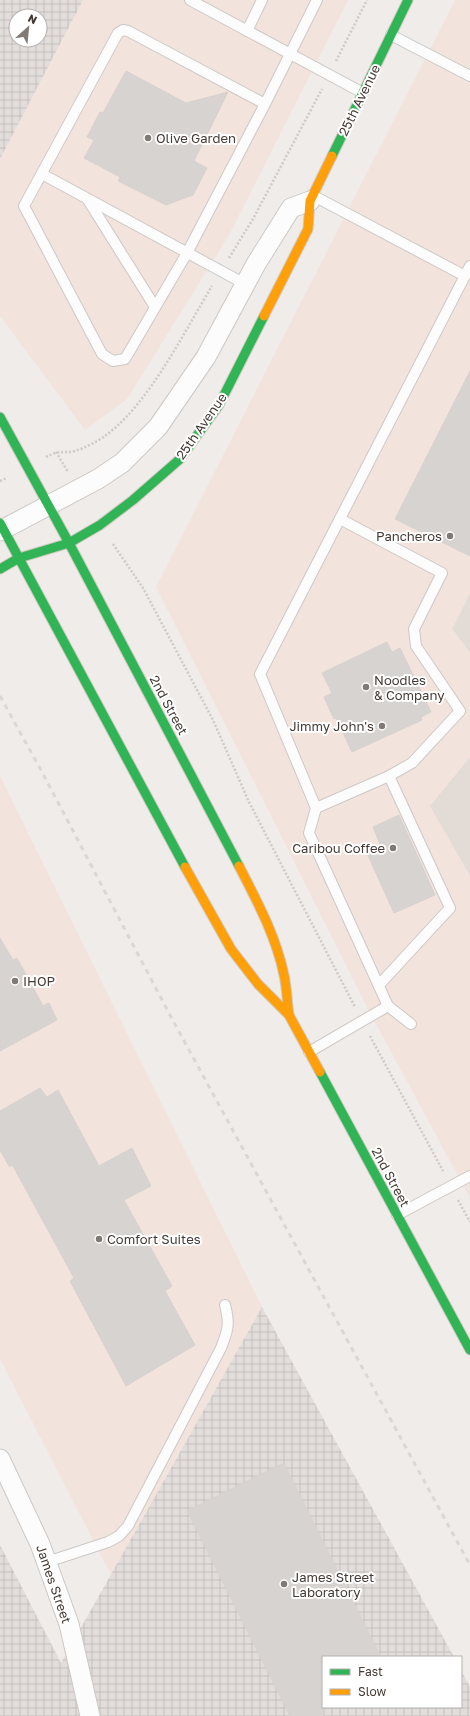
<svg xmlns="http://www.w3.org/2000/svg" width="470" height="1716" font-family="'Golos Text',sans-serif">
	<style>
		.residential { fill: #e3dcd6 }
		.commercial { fill: #f2e4dc }
		.industrial { fill: url(#industrial-grid); fill-rule: evenodd }
		.building { fill: #d7d3d0; stroke: #d7d2cf }
		.lines { fill: none; stroke-linecap: round; stroke-linejoin: round }
		.lane-casing { stroke: #ccc8c5; stroke-width: 12 }
		.street-casing { stroke: #ccc8c5; stroke-width: 21 }
		.fast-casing { stroke: #d0c9c1; stroke-width: 11 }
		.slow-casing { stroke: #d0c9c1; stroke-width: 11 }
		.path { stroke: #cdcac7; stroke-width: 2.5; stroke-dasharray: 2 2; stroke-linecap: butt }
		.lane { stroke: #fdfcfc; stroke-width: 10 }
		.street { stroke: #fdfcfc; stroke-width: 19 }
		.fast { stroke: #30b455; stroke-width: 9 }
		.slow { stroke: #ff9f0a; stroke-width: 9 }
		.rail { stroke: #d9d8d8; stroke-width: 3; stroke-dasharray: 5 5; stroke-linecap: butt }
		.poi-dot { fill: #807974; stroke: #fff; stroke-width: 1.5 }
		.labels { text-anchor: middle; stroke-width: 4; stroke-linejoin: round; paint-order: stroke }
		.street-label { font-size: 13px; fill: #453b35; stroke: #fff }
		.poi-label { font-size: 13px; fill: #453b35; stroke: #fff; text-anchor: start }
	</style>
	<defs>
		<pattern id="industrial-grid" width="8" height="8" patternUnits="userSpaceOnUse"><rect width="8" height="8" fill="#e2ddda"/><path d="M0 4h8M4 0v8" fill="none" stroke="#c3bfbc"/></pattern>
	</defs>
	<rect width="100%" height="100%" fill="#efece9"/>
	<g class="residential">
		<path d="M470,593v60l-18,-24z"/>
		<path d="M470,757v119l-41,-70z"/>
	</g>
	<g class="commercial">
		<path d="M83,0h265l-119,235 -102,164 -42,31 -85,-114v-157z"/>
		<path d="M455,0h15v593l-18,36 18,24v104l-40,49 40,70v322l-101,-187 -213,-424z"/>
		<path d="M0,776l262,531 -151,268 -111,-216z"/>
	</g>
	<g class="industrial">
		<path d="M0,0h83l-83,159zM16,16h24v24h-24z"/>
		<path d="M262,1307l192,350h-131v50h138v-37l9,17v29h-470v-171l61,118z"/>
	</g>
	<g class="building">
		<path d="M126,71l60,32 42,-11 -34,69 13,7 -14,27 -27,10 -48,-24 2,-4 -36,-19 10,-18 -7,-3 13,-25 3,1z"/>
		<path d="M470,371v185l-75,-37z"/>
		<path d="M387,642l5,10 8,-4 31,64 -10,5 1,3 -70,32 -16,-34 -2,1 -10,-22 8,-4 -10,-20z"/>
		<path d="M399,815l36,80 -41,18 -28,-62 14,-7 -7,-17z"/>
		<path d="M0,938l13,22 4,-2 26,48 6,-3 8,17 -57,31z"/>
		<path d="M40,1088l7,9 11,-7 41,76 33,-18 19,38 -27,14 48,86 -7,5 30,54 -69,41 -56,-105 4,-3 -61,-112h-4l-9,-16v-39z"/>
		<path d="M284,1463l97,194h-58v59h-33l-103,-205z"/>
	</g>
	<g class="lines">
		<g class="lane-casing">
			<g id="lane">
				<path d="M190,0l173,93"/>
				<path d="M247,31l15,-31"/>
				<path d="M391,35l79,41"/>
				<path d="M265,104l-137,-73 -5,-1 -5,3 -94,173 78,148 11,7 12,-2 62,-106 78,-149 52,-104"/>
				<path d="M42,174l203,110"/>
				<path d="M312,195l153,81"/>
				<path d="M88,200l67,107"/>
				<path d="M316,808l73,-32 23,-13 48,-52 -44,-65 -2,-17 28,-56 -102,-54"/>
				<path d="M379,985l71,-77 -61,-132"/>
				<path d="M411,1024l-23,-18 -79,-173 7,-25 -56,-134 210,-408"/>
				<path d="M309,1052l79,-46"/>
				<path d="M397,1215l73,-39"/>
				<path d="M47,1562l61,-20 11,-6 9,-10 93,-178c7,-18 9,-24 4,-43"/>
			</g>
		</g>
		<g class="street-casing">
			<g id="street">
				<path d="M0,531l98,-52 24,-16 36,-36 48,-70 50,-93 35,-56 19,-7"/>
				<path d="M0,1459l40,85 29,80 21,92"/>
			</g>
		</g>
		<g class="fast-casing">
			<g id="fast">
				<path d="M332,156l76,-156"/>
				<path d="M0,417l69,126 170,323"/>
				<path d="M0,523l185,344"/>
				<path d="M0,569l19,-11 50,-15 31,-18 33,-25 47,-41 39,-54 45,-89"/>
				<path d="M320,1072l150,278"/>
			</g>
		</g>
		<g class="slow-casing">
			<g id="slow">
				<path d="M264,316l44,-87 2,-28 22,-45"/>
				<path d="M239,866c18,35 37,70 45,109 3,13 3,27 5,40"/>
				<path d="M185,867l46,82 27,35 31,31 31,57"/>
			</g>
		</g>
		<g class="path">
			<path d="M336,61l31,-61"/>
			<path d="M229,258l24,-39 69,-130"/>
			<path d="M56,452l12,20"/>
			<path d="M46,457c14,-8 18,-3 29,-6 10,-3 23,-10 30,-15 44,-32 79,-104 107,-150"/>
			<path d="M0,481l7,-3"/>
			<path d="M113,544l30,44 70,132 36,82 106,205"/>
			<path d="M370,1036l73,135"/>
			<path d="M458,1200l12,22"/>
		</g>
		<use href="#lane" class="lane"/>
		<use href="#street" class="street"/>
		<use href="#fast" class="fast"/>
		<use href="#slow" class="slow"/>
		<path class="rail" d="M0,696l42,76 129,245 299,548"/>
	</g>
	<g class="poi-dot">
		<circle cx="148" cy="138" r="4"/>
		<circle cx="450" cy="536" r="4"/>
		<circle cx="366" cy="687" r="4"/>
		<circle cx="382" cy="726" r="4"/>
		<circle cx="393" cy="848" r="4"/>
		<circle cx="15" cy="981" r="4"/>
		<circle cx="99" cy="1239" r="4"/>
		<circle cx="284" cy="1584" r="4"/>
	</g>
	<g class="labels">
		<g class="street-label">
			<text transform="translate(359 100) rotate(-64)" y="5">25th Avenue</text>
			<text transform="translate(201 426) rotate(-55)" y="5">25th Avenue</text>
			<text transform="translate(169 705) rotate(62)" y="5">2nd Street</text>
			<text transform="translate(391 1177) rotate(62)" y="5">2nd Street</text>
			<text transform="translate(54 1584) rotate(71)" y="5">James Street</text>
		</g>
		<g class="poi-label">
			<text x="156" y="143">Olive Garden</text>
			<text x="442" y="541" text-anchor="end">Pancheros</text>
			<text x="374" y="685">Noodles<tspan x="374" dy="15">&amp; Company</tspan></text>
			<text x="374" y="731" text-anchor="end">Jimmy John's</text>
			<text x="385" y="853" text-anchor="end">Caribou Coffee</text>
			<text x="23" y="986">IHOP</text>
			<text x="107" y="1244">Comfort Suites</text>
			<text x="292" y="1582">James Street<tspan x="292" dy="15">Laboratory</tspan></text>
		</g>
	</g>
	<rect x="322" y="1656" width="140" height="52" fill="#ffffff" stroke="#b5b1ae"/>
	<rect x="330" y="1669" width="20" height="6" fill="#30b455" stroke="#b5b1ae"/>
	<text x="358" y="1676" font-size="12" fill="#453b35">Fast</text>
	<rect x="330" y="1689" width="20" height="6" fill="#ff9f0a" stroke="#b5b1ae"/>
	<text x="358" y="1696" font-size="12" fill="#453b35">Slow</text>
	<g transform="translate(28 28) rotate(27)"><circle r="19" fill="#ffffff" stroke="#b5b1ae"/>
	<path d="M0-3L7 15L0 10L-7 15Z" fill="#807974"/>
	<text y="-6" font-size="11" font-weight="bold" text-anchor="middle" fill="#453b35">N</text>
	</g>
</svg>
